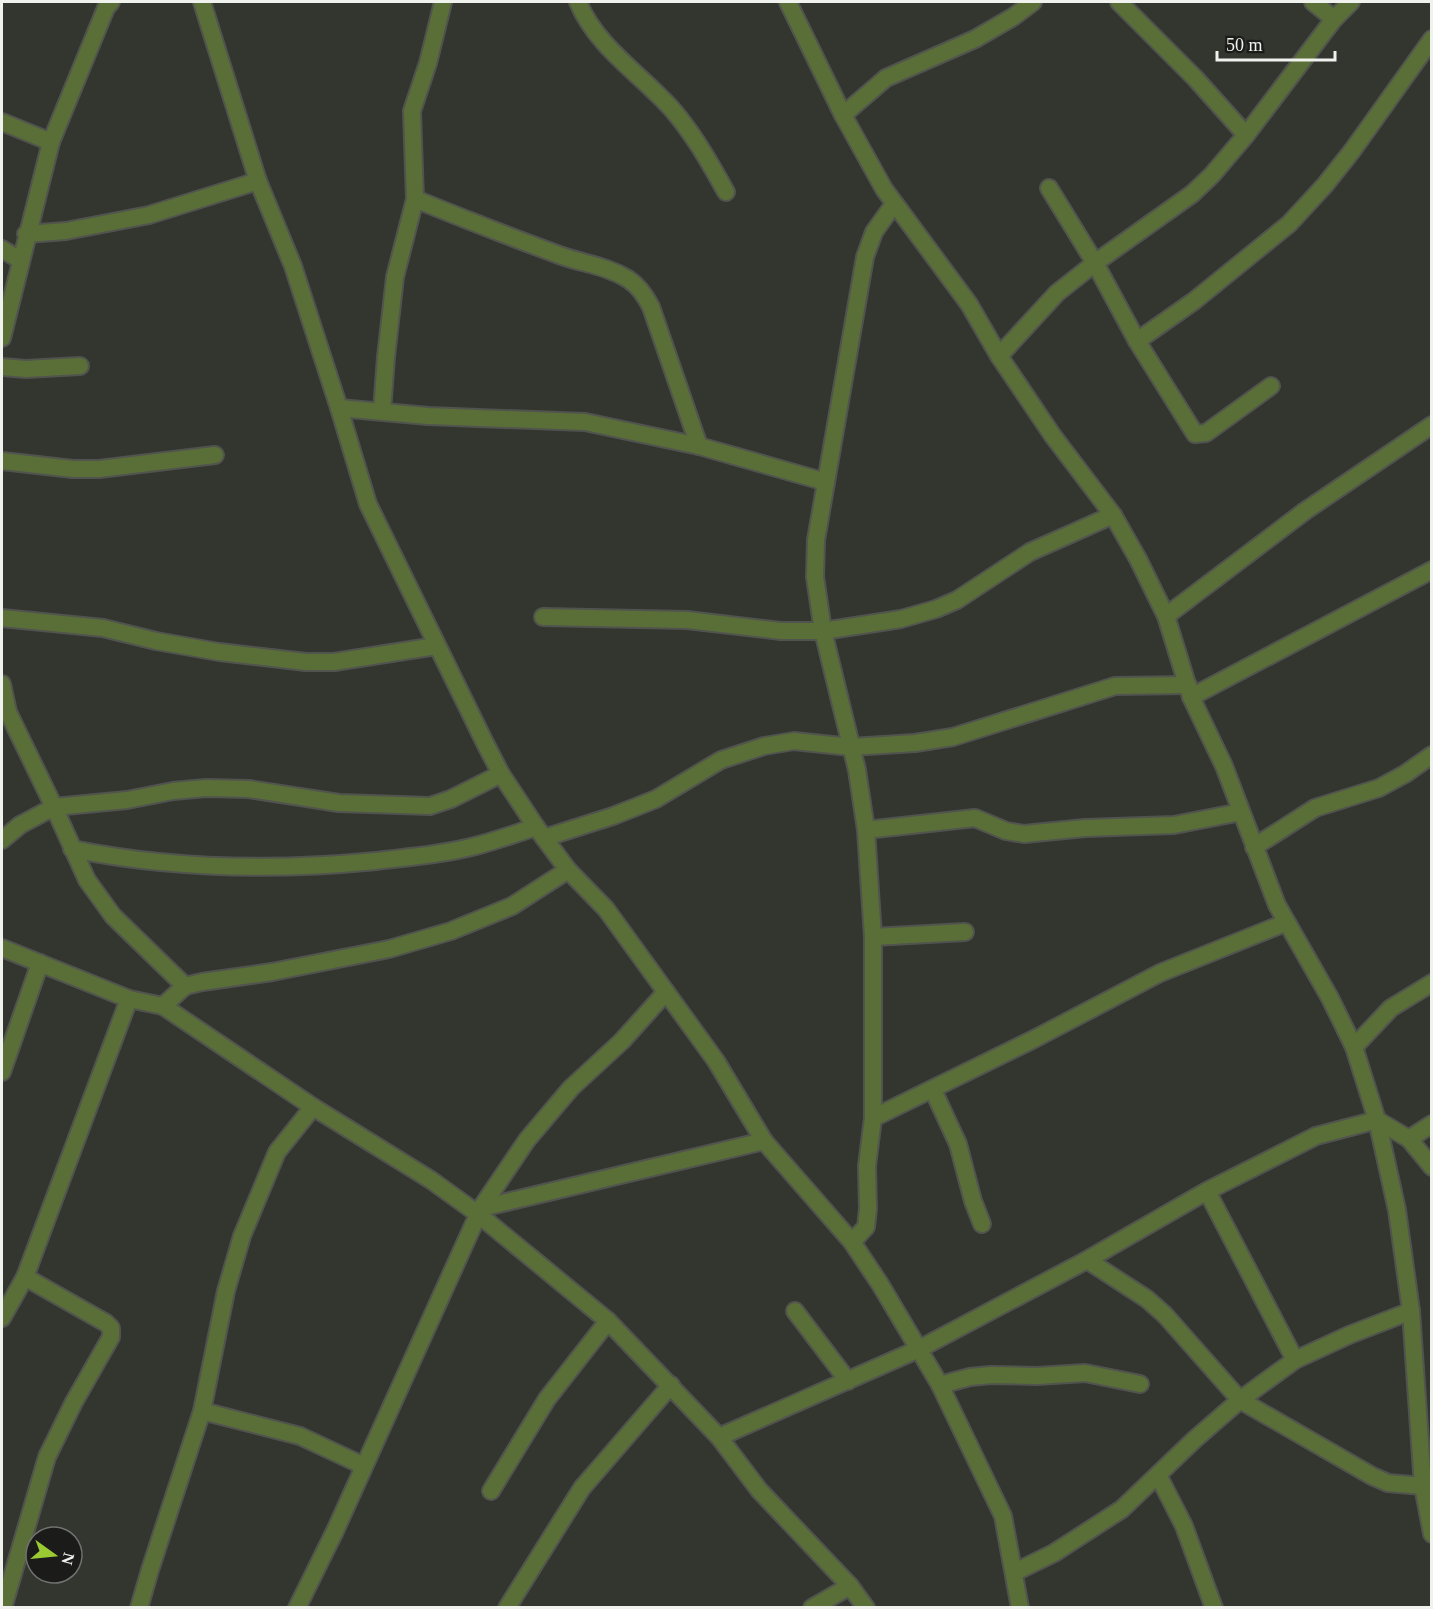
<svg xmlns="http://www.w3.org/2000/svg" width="1433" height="1609" font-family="'Times New Roman',serif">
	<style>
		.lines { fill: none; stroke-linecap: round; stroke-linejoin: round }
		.minor-casing { stroke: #51534e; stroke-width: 20 }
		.minor { stroke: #5a6f37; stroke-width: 16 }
	</style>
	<rect width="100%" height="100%" fill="#33352f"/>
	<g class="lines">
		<g class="minor-casing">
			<g id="minor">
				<path d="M202,2l56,179 35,85 46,142 29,96 117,239 16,31 35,53 32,43 38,39 110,152 48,80 88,101 28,42 60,101 63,131 17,92"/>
				<path d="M578,2c18,44 61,71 93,106 22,25 39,55 55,84"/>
				<path d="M788,2l55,113 41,74 85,115 30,52 54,80 60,79 25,44 28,57 25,81 33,69 53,139 53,93 24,49 23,73 32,19 23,28"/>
				<path d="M1119,2l76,76 51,57"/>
				<path d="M1313,2l21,17"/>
				<path d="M843,115l43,-37 89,-39 38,-22 20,-15"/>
				<path d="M2,122l49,20"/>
				<path d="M1049,188l46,75 42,78 58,93 11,-1 65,-47"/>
				<path d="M415,199c49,20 98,39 147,57 23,8 45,10 66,23 11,7 17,16 23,28l48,139"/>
				<path d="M26,234l40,-3 83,-16 109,-34"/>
				<path d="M2,249l18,11"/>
				<path d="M2,338l49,-196 55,-134 5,-6"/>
				<path d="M1137,341l57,-40 95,-77 36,-39 27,-34 80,-112"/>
				<path d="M999,356l58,-63 38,-30 97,-69 20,-19 34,-40 88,-116 17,-17"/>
				<path d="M2,367l24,2 54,-3"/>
				<path d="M339,408l89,8 157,6 114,24 127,36"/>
				<path d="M382,411l4,-54 9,-80 20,-78 -3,-88 16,-48 15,-61"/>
				<path d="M2,461l71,8h26l116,-14"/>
				<path d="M1166,616l139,-105 127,-86"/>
				<path d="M543,617l144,3 94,11h42l78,-12 35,-10 21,-9 73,-48 83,-37"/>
				<path d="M2,618l101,10 53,13 63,11 87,10h28l102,-16"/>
				<path d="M2,684l6,28 46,95 33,73 26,36 72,70 -22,20"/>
				<path d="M1191,697l241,-127"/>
				<path d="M866,830l109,-12 31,13 18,3 61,-6 89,-3 67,-13"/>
				<path d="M544,838l69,-22 43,-17 65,-39 43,-14 30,-5 57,6 64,-4 38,-6 162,-51 73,-1"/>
				<path d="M2,840l18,-15 34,-18 73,-7 46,-9 33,-3 43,1 90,14 91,3 21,-7 50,-25"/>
				<path d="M1254,847l61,-39 64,-20 26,-14 27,-19"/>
				<path d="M72,849c100,20 202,22 304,12 34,-4 70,-7 103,-16 19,-5 38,-12 57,-18"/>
				<path d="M873,937l92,-5"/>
				<path d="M2,948l127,51 34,7 150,101 118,73 47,34 130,107 111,116 40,53 91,96 16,22"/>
				<path d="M185,986l17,-4 70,-10 117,-23 62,-18 61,-25 56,-36"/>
				<path d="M1354,1047l37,-39 41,-25"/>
				<path d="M2,1072l38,-109"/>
				<path d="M933,1090l25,54 15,57 9,23"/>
				<path d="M873,1118l163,-80 124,-65 125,-50"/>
				<path d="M1409,1139l23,-15"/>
				<path d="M1207,1191l88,169"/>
				<path d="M481,1208l46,-68 44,-52 51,-47 44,-49"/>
				<path d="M852,1242l14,-15 2,-18 -1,-43 6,-48v-181l-7,-107 -9,-60 -34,-139 -8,-54 1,-37 49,-283 9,-25 20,-28"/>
				<path d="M1087,1260l60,39 18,16 75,85 132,76 16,7 35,3"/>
				<path d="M795,1311l53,70"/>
				<path d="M2,1318l23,-41 104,-278"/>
				<path d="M940,1385l30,-8 21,-2 46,1 48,-3 55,11"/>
				<path d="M202,1411l98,25 64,30"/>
				<path d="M719,1437l200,-88 168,-89 120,-69 109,-55 61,-16 20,90 14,101 12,175 9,48"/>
				<path d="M1158,1475l26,51 30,82"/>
				<path d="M491,1491l56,-92 61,-78"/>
				<path d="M1015,1572l39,-19 68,-44 72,-69 46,-40 55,-40 54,-25 62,-24"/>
				<path d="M3,1608l44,-151 27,-55 37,-65v-9l-5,-5 -81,-46"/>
				<path d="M139,1608l11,-38 52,-159 24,-120 16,-55 35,-84 36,-45"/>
				<path d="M297,1608l38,-77 146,-323 283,-67"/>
				<path d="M507,1608l75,-120 89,-103"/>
				<path d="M812,1608l38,-22"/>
			</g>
		</g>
		<use href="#minor" class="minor"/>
	</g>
	<rect width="1433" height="1609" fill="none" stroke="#f0f2ee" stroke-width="6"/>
	<g transform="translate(54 1555) rotate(105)"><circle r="28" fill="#1b1c1a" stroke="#70726f" stroke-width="1.5"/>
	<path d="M0-4.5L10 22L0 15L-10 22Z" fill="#9bcb32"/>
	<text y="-9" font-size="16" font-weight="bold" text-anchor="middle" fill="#f0f2ee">N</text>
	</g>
	<path d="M1217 51v9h118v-9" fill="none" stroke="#f0f2ee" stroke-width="3"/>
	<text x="1226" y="51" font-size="18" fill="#f0f2ee" stroke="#1b1c1a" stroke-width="4.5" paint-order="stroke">50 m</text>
</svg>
